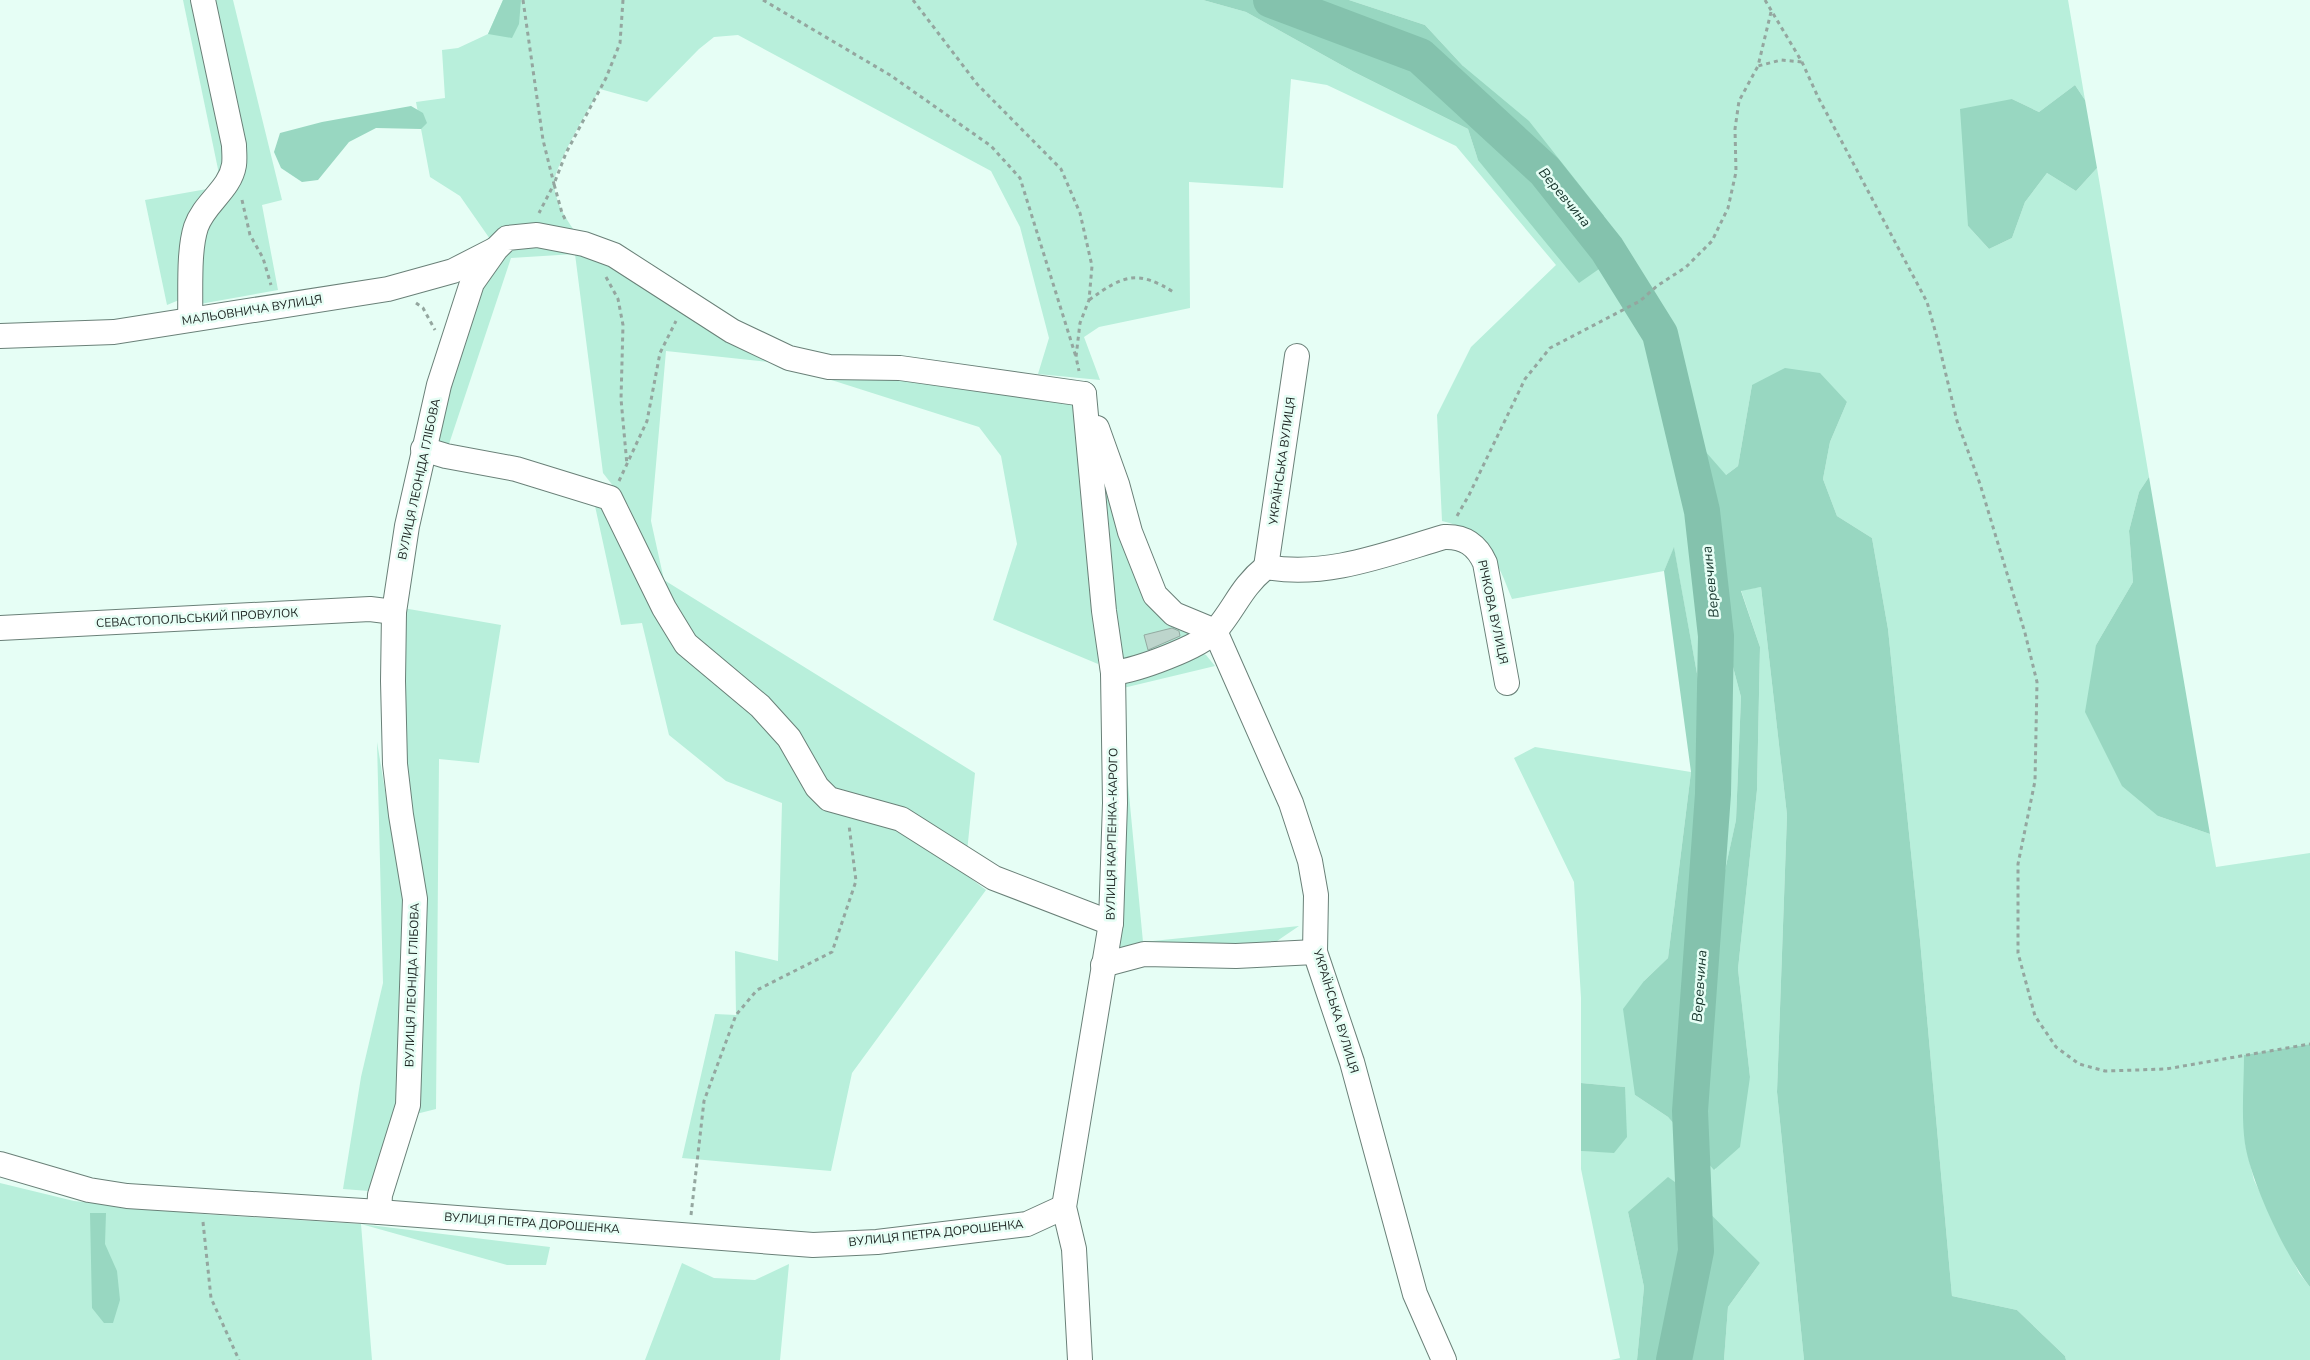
<svg xmlns="http://www.w3.org/2000/svg" width="2310" height="1360" font-family="'Nunito Sans',sans-serif">
	<style>
		.green { fill: #b8efdb }
		.forest { fill: #98d7c1 }
		.lines { fill: none; stroke-linecap: round; stroke-linejoin: round }
		.river { stroke: #84c2ad; stroke-width: 36 }
		.building { fill: #bdd5cc; stroke: #93aaa1 }
		.minor-casing { stroke: #6a8078; stroke-width: 26 }
		.path { stroke: #94a69f; stroke-width: 3; stroke-dasharray: 4 4; stroke-linecap: butt }
		.minor { stroke: #fff; stroke-width: 24 }
		.labels { text-anchor: middle; stroke-width: 5; stroke-linejoin: round; paint-order: stroke }
		.street-label { font-size: 12px; fill: #1b2320; stroke: #e6fef5 }
		.water-label { font-size: 14px; font-style: italic; fill: #133128; stroke: #e6fef5 }
	</style>
	<rect width="100%" height="100%" fill="#e6fef5"/>
	<g class="green">
		<path d="M183,0h12l31,154 -7,20z"/>
		<path d="M212,0h21l49,200 -20,5 16,85 -78,14 5,-79 35,-47z"/>
		<path d="M503,0h700l43,12 108,60 114,57 10,31 -15,-94 -38,-41 -76,-25h719l17,100 -10,-15 -36,27 -27,-13 -44,127 21,23 23,-11 13,-36 22,-29 29,18 21,-23 52,309 -10,15 -10,39 4,51 -37,63 62,171 52,18 6,33 94,-14v191l-66,11 1,88 9,37 45,93 11,14v73h-244l-1,-4 -48,-46 -65,-14 -32,-356 -32,-311 -16,-91 -35,-22 -14,-37 7,-37 17,-40 -95,-17 -14,81 -12,9 -44,1 59,221 -5,123 -21,97 -17,-24 10,-159 -34,-186 -10,23 -152,28c-14,-37 -27,-69 -70,-78l-5,-106 34,-68 85,-82 -100,-119 -129,-61 -36,-6 -8,109 -94,-6 1,126 -91,19 -15,10 16,43 -62,-6 11,-36 -29,-111 -29,-56 -253,-136 -24,2 -15,12 -52,53 -47,-13c-10,18 -48,80 -46,97 3,20 13,35 25,51l-89,2 -30,-43 -30,-19 -14,-75 29,-4 -3,-48 16,-2 30,-14z"/>
		<path d="M207,189l-19,26 -6,34 -3,51 -12,5 -22,-105z"/>
		<path d="M520,243l55,5 34,13 169,102 -112,-12 -15,170 13,59 311,193 -8,79 -57,-36 -74,-23 -16,-11 -29,-53 -45,-44 -55,-45 -27,-60 -14,-16 -22,-59 -25,-32 -28,-219 -64,4 -63,189 -12,-3 -3,-15 46,-141 27,-39z"/>
		<path d="M907,376l170,21 22,242 -1,25 -105,-44 24,-76 -16,-88 -22,-29 -157,-50z"/>
		<path d="M1091,422l58,171 57,39 -89,37z"/>
		<path d="M595,506l9,3 74,139 87,70 53,80 91,34 77,58 -134,183 -21,98 -149,-13 33,-144 21,1 -1,-64 43,10 4,-158 -56,-22 -57,-46 -27,-112 -21,2z"/>
		<path d="M1761,587l26,228 -10,277 27,268h-80l4,-53 32,-44 -132,-51 16,75 -7,73h-26l9,-2 -39,-189v-18l33,1 11,-65 -44,-4v-85l-7,-116 -60,-124 21,-11 156,25 -23,186 -24,23 -9,114 33,22 47,53 35,-93 -12,-108 19,-179 3,-143 -19,-57z"/>
		<path d="M403,608l98,17 -22,138 -40,-4 -3,350 -20,5 -6,-295 -7,-115z"/>
		<path d="M1196,651l10,4 9,11 -96,23 24,253 156,-16 -22,15 -58,7h-79l-29,9 7,-52 1,-216 3,-11z"/>
		<path d="M377,742l26,157 -5,201 -29,91 -26,-2 18,-112 22,-94z"/>
		<path d="M0,1183l74,18 128,13 159,10 189,23 -4,18h-39l-146,-41 11,136h-372z"/>
		<path d="M682,1263l32,15 41,2 34,-16 -9,96h-135z"/>
	</g>
	<g class="forest">
		<path d="M503,0h18l-2,24 -7,14 -24,-4z"/>
		<path d="M1203,0h146l76,25 38,41 66,55 75,95 -5,53 -20,14 -101,-123 -10,-31 -114,-57 -108,-60z"/>
		<path d="M2075,85l10,15 12,68 -21,23 -29,-18 -22,29 -13,36 -23,11 -21,-23 -8,-117 52,-10 27,13z"/>
		<path d="M411,106l12,7 4,10 -6,6 -45,-1 -27,14 -31,38 -16,2 -21,-14 -7,-16 6,-19 42,-11z"/>
		<path d="M1785,368l35,5 27,29 -17,40 -7,37 14,37 35,22 16,91 32,311 32,356 65,14 48,46 1,4h-262l-27,-268 10,-277 -26,-228 -20,4 19,56 -3,143 -19,179 12,108 -10,70 -26,23 -46,-53 -33,-22 -12,-86 21,-28 24,-23 23,-186 -27,-201 10,-24 34,187 -10,159 17,23 21,-96 5,-123 -59,-221 16,-33 28,32 12,-9 14,-81z"/>
		<path d="M2149,477l61,357 -52,-18 -36,-30 -37,-74 11,-67 37,-63 -4,-51 10,-39z"/>
		<path d="M2310,1044v243c-24,-30 -59,-105 -65,-143 -4,-29 -1,-60 -1,-89z"/>
		<path d="M1581,1083l44,4 2,50 -13,16 -33,-2z"/>
		<path d="M1668,1177l18,13 74,73 -32,44 -4,53h-87l7,-73 -16,-75z"/>
		<path d="M90,1213h16l-1,31 12,27 3,29 -7,23h-9l-12,-15z"/>
	</g>
	<g class="lines">
		<path class="river" d="M1271,0l149,56 125,115 62,78 53,85 42,177 14,125 -3,158 -23,317 6,140 -22,109"/>
	</g>
	<path class="building" d="M1172,628l7,3 1,5 -32,14 -4,-15z"/>
	<g class="lines">
		<g class="minor-casing">
			<g id="minor">
				<path d="M190,319c1,-27 -2,-67 6,-92 8,-24 34,-37 38,-62 1,-7 0,-14 0,-20l-31,-145"/>
				<path d="M0,336l114,-4 274,-43 65,-18 41,-21"/>
				<path d="M1097,428l20,56 13,48 25,63 19,19 41,17"/>
				<path d="M423,449l23,7 70,13 94,29 54,110 22,36 74,62 29,32 28,49 12,12 72,20 93,59 117,45"/>
				<path d="M1266,567l31,-211"/>
				<path d="M0,628l370,-19 24,3"/>
				<path d="M1215,631l76,172 19,58 6,34 -1,57 37,110 63,232 29,66"/>
				<path d="M1113,673c24,-3 86,-25 103,-43 19,-22 25,-43 50,-63 61,11 120,-13 178,-30 20,-1 33,8 41,26l22,120"/>
				<path d="M1103,965l41,-11 92,2 79,-4"/>
				<path d="M0,1164l89,26 38,6 252,16 434,33 64,-3 150,-18 37,-17"/>
				<path d="M379,1212l1,-17 28,-90 7,-206 -14,-84 -6,-51 -2,-83 1,-69 13,-86 32,-141 33,-102 24,-34 11,-11 30,-3 47,9 30,11 118,76 57,27 40,9 71,1 184,26"/>
				<path d="M1080,1360l-6,-111 -10,-42 47,-284 4,-120 -2,-130 -9,-62 -20,-217"/>
			</g>
		</g>
		<g class="path">
			<path d="M523,0l20,140 11,44 -15,29"/>
			<path d="M763,0l127,75 101,71 29,32 56,179"/>
			<path d="M913,0l64,84 84,85 19,44 12,53 -3,34 -9,23 -4,34 3,14"/>
			<path d="M1765,0l37,62 16,35 109,205 11,39 19,80 23,63 45,149 12,49 -2,99 -17,83v89l17,63 21,31 23,17 26,7 61,-2 144,-25"/>
			<path d="M1771,12l-13,54 23,-6 21,2"/>
			<path d="M242,200l8,35 13,23 8,27"/>
			<path d="M565,219l-3,-6 -8,-29 12,-31 40,-75 14,-35 3,-43"/>
			<path d="M606,277l12,22 5,26 -2,74 6,66"/>
			<path d="M1089,300c35,-25 48,-31 86,-7"/>
			<path d="M416,303l7,5 12,22"/>
			<path d="M619,481l28,-60 13,-68 16,-32"/>
			<path d="M1457,516l12,-21 56,-116 25,-31 90,-47 17,-15 29,-19 26,-26 16,-33 8,-36 -1,-43 4,-28 19,-35"/>
			<path d="M691,1215l13,-114 32,-86 21,-25 75,-38 24,-71 -7,-56"/>
			<path d="M203,1222l8,76 28,62"/>
		</g>
		<use href="#minor" class="minor"/>
	</g>
	<g class="labels">
		<g class="street-label">
			<text transform="translate(252 310) rotate(-9)" y="4">МАЛЬОВНИЧА ВУЛИЦЯ</text>
			<text transform="translate(1282 461) rotate(-82)" y="4">УКРАЇНСЬКА ВУЛИЦЯ</text>
			<text transform="translate(419 479) rotate(-78)" y="4">ВУЛИЦЯ ЛЕОНІДА ГЛІБОВА</text>
			<text transform="translate(1493 612) rotate(78)" y="4">РІЧКОВА ВУЛИЦЯ</text>
			<text transform="translate(197 618) rotate(-3)" y="4">СЕВАСТОПОЛЬСЬКИЙ ПРОВУЛОК</text>
			<text transform="translate(1112 834) rotate(-89)" y="4">ВУЛИЦЯ КАРПЕНКА-КАРОГО</text>
			<text transform="translate(412 985) rotate(-88)" y="4">ВУЛИЦЯ ЛЕОНІДА ГЛІБОВА</text>
			<text transform="translate(1336 1011) rotate(73)" y="4">УКРАЇНСЬКА ВУЛИЦЯ</text>
			<text transform="translate(532 1223) rotate(4)" y="4">ВУЛИЦЯ ПЕТРА ДОРОШЕНКА</text>
			<text transform="translate(936 1233) rotate(-6)" y="4">ВУЛИЦЯ ПЕТРА ДОРОШЕНКА</text>
		</g>
		<g class="water-label">
			<text transform="translate(1565 197) rotate(50)" y="5">Веревчина</text>
			<text transform="translate(1710 582) rotate(-96)" y="5">Веревчина</text>
			<text transform="translate(1699 986) rotate(-86)" y="5">Веревчина</text>
		</g>
	</g>
</svg>
